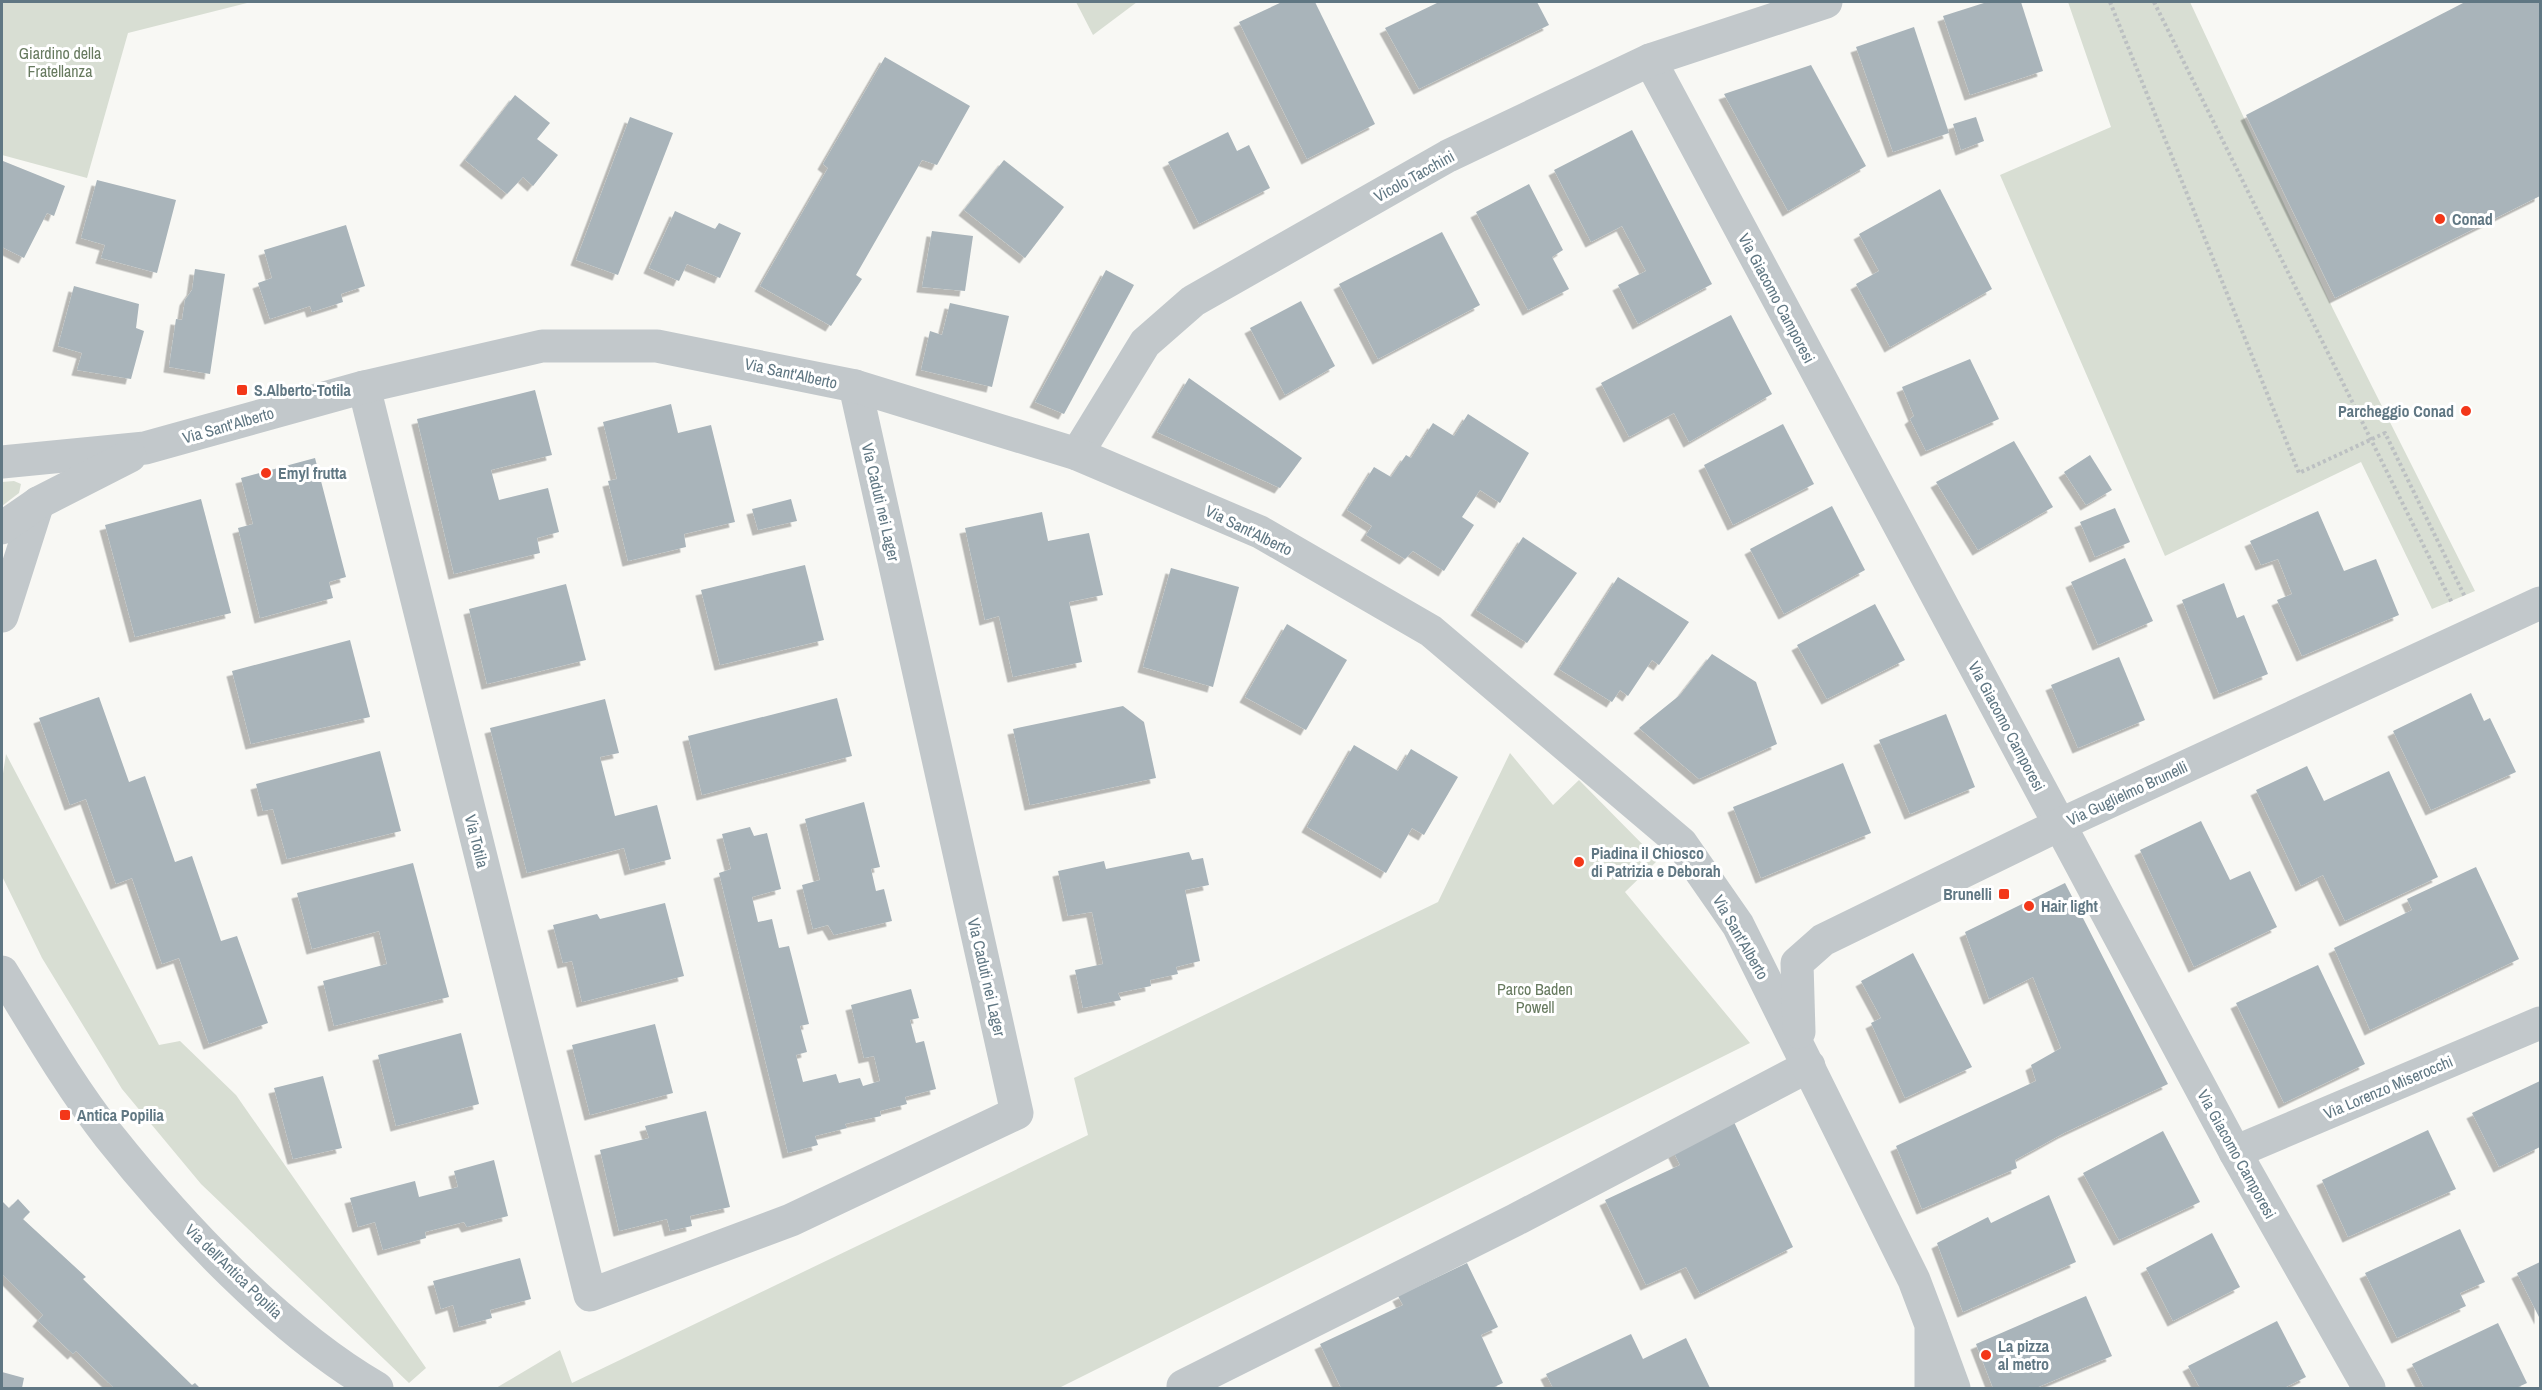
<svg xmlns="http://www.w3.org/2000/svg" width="2542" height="1390" font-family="'Archivo Narrow',sans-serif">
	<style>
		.green { fill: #d8ded3 }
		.building { fill: #a9b4ba; filter: url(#shadow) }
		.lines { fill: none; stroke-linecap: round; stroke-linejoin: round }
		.path { stroke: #bcc0c2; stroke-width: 4; stroke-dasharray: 3 3; stroke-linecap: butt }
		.minor { stroke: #c2c8cb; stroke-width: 33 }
		.tertiary { stroke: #c2c8cb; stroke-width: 33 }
		.poi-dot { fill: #f33719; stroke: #fff; stroke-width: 2 }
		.labels { text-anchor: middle; stroke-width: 6; stroke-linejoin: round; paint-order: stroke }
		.park-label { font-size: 16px; fill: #677a5f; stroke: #fff }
		.street-label { font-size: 16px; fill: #607783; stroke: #fff }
		.poi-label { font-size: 16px; font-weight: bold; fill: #607783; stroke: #fff; text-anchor: start }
	</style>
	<defs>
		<filter id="shadow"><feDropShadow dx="-5.5" dy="5.5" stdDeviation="0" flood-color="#0004"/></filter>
	</defs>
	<rect width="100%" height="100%" fill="#f8f8f4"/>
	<g class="green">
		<path d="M2,2h249l-123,31 -41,145 -85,-23z"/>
		<path d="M1076,2h61l-44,33z"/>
		<path d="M2068,2h122l143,307 142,282 -43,18 -71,-147 -196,94 -165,-381 111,-48z"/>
		<path d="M14,481l7,3 -2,9 -17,13v-24z"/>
		<path d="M1510,753l43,52 26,-25 79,80 -33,32 125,151 -691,345h-563l64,-38 12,33 516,-248 -14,-57 364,-176z"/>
		<path d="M6,754l153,291 21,-4 56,54 190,273 -17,15 -208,-199 -79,-95 -80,-131 -40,-82v-96z"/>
	</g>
	<g class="building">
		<path d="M1282,2h33l60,122 -68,35 -68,-137z"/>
		<path d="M1439,2h98l12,23 -130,64 -34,-61z"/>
		<path d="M1987,2h34l22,69 -73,24 -27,-79z"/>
		<path d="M2465,2h75v194l-205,102 -89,-183z"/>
		<path d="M1914,27l35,106 -56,19 -37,-105z"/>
		<path d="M885,57l85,49 -33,59 -15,-5 -66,115 6,4 -31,47 -71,-40 68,-118 -5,-4z"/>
		<path d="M1811,65l55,101 -78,45 -64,-117z"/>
		<path d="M515,95l35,28 -13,16 21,16 -25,31 -10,-9 -16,17 -42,-34z"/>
		<path d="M630,117l43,16 -55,142 -42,-15z"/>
		<path d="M1976,117l8,24 -23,9 -8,-26z"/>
		<path d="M1632,130l80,154 -74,40 -20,-39 28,-14 -24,-45 -31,16 -37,-72z"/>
		<path d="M1228,132l9,19 12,-6 21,43 -71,36 -31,-62z"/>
		<path d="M1004,160l60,47 -39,51 -61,-48z"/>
		<path d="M3,161l62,25 -11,30 -7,-3 -23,45 -22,-11z"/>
		<path d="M97,180l79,20 -19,73 -56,-15 4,-13 -24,-7z"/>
		<path d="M1529,184l34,66 -11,7 17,32 -41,21 -52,-98z"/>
		<path d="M1940,189l52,100 -102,58 -34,-63 23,-13 -20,-37z"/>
		<path d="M675,211l40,18 4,-6 22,10 -21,45 -33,-14 -8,17 -30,-13z"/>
		<path d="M346,225l19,61 -24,8 2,8 -31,10 -2,-6 -40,13 -12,-36 14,-5 -8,-28z"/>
		<path d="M932,231l41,5 -8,55 -43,-4z"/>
		<path d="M1442,232l38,73 -102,54 -39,-75z"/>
		<path d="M195,269l30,5 -15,100 -41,-7 7,-48 6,1 3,-20 7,-10z"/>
		<path d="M1106,270l28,15 -70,129 -29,-12z"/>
		<path d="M74,286l65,18 -3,24 8,3 -13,48 -54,-9 5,-17 -24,-7z"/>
		<path d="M1301,301l34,65 -50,29 -35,-67z"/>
		<path d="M950,303l59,13 -17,71 -71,-17 9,-39 12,4z"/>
		<path d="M1731,315l41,79 -83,48 -15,-29 -45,24 -28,-54z"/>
		<path d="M1970,359l29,60 -73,32 -16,-32 4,-3 -12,-29z"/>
		<path d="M1189,378l113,80 -22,30 -123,-56z"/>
		<path d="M535,390l17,65 -61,15 8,30 49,-12 11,44 -22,6 3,15 -86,21 -37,-155z"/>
		<path d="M671,404l7,29 33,-8 24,97 -51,12 2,13 -58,14 -20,-80 9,-2 -14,-57z"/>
		<path d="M1468,414l61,39 -29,50 -20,-13 -18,27 12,8 -30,46 -31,-20 -8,8 -39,-24 6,-9 -25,-16 27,-43 17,10 15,-22 5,3 22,-35 21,13z"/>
		<path d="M1783,424l31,60 -81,41 -29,-60z"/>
		<path d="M2014,441l39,66 -75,43 -42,-68z"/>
		<path d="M2090,455l22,35 -26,15 -22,-33z"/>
		<path d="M315,458l31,119 -17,5 4,16 -73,20 -22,-90 15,-4 -12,-46z"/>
		<path d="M201,499l30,114 -96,24 -30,-112z"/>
		<path d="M791,499l6,22 -39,9 -6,-21z"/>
		<path d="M1832,506l33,64 -81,44 -34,-65z"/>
		<path d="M2115,508l15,34 -35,15 -15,-35z"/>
		<path d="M2318,511l26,60 32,-12 23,56 -97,41 -25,-56 15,-6 -14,-35 -17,6 -11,-24z"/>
		<path d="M1042,512l6,29 41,-8 14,62 -34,7 13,60 -69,15 -14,-61 -14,4 -20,-92z"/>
		<path d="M1523,537l54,36 -50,70 -51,-33z"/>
		<path d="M2125,558l28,63 -55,24 -27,-63z"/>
		<path d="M805,565l19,75 -104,25 -19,-75z"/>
		<path d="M1171,568l68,19 -26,100 -70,-20z"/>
		<path d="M1618,577l71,45 -30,43 -7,-5 -24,36 -8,-6 -8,12 -53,-33z"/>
		<path d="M2224,583l13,35 7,-3 24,59 -49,20 -37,-94z"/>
		<path d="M566,584l20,76 -99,24 -18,-75z"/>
		<path d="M1875,604l30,56 -78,39 -30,-54z"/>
		<path d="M1287,624l60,36 -41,70 -61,-33z"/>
		<path d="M350,640l20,77 -119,27 -19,-73z"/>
		<path d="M1712,654l44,28 21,62 -78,35 -60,-51 41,-33z"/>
		<path d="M2119,657l26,63 -67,28 -27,-63z"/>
		<path d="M2471,693l13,28 6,-3 26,54 -85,38 -38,-79z"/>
		<path d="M99,697l30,85 16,-6 30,86 17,-6 29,85 16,-5 31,87 -59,21 -30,-86 -17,6 -30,-86 -16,6 -30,-85 -16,6 -31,-87z"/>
		<path d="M837,698l15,58 -150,39 -14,-59z"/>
		<path d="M605,699l14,54 -19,4 15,59 42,-11 14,54 -41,11 -6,-22 -97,25 -37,-145z"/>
		<path d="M1123,706l21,16 12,56 -126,27 -17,-76z"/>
		<path d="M1946,714l29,73 -65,27 -31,-74z"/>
		<path d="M1354,745l44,26 13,-22 47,28 -34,58 -12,-7 -26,45 -79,-46z"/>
		<path d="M380,751l21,80 -114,28 -14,-50 -10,2 -7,-27z"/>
		<path d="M1843,763l28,70 -110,45 -28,-71z"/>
		<path d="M2307,766l17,35 65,-30 49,106 -93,44 -22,-46 -22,11 -45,-96z"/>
		<path d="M864,802l16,65 -9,2 5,22 8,-2 8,32 -58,14 -6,-10 -15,4 -11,-44 18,-5 -15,-61z"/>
		<path d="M2201,821l29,59 20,-9 27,56 -83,40 -54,-117z"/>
		<path d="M750,827l4,9 13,-3 14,56 -29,8 6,25 14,-3 7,29 10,-2 20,78 -9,2 7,26 -11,3 7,27 33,-8 3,9 21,-5 3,8 17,-5 -6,-25 -10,2 -13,-53 60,-16 8,29 -9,2 6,23 8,-2 12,48 -31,8 2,7 -27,7 1,5 -36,8 2,4 -32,8 3,9 -30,8 -69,-280 12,-4 -9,-35z"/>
		<path d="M1189,852l3,8 11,-2 6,27 -24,5 15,71 -24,6 2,7 -28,6 1,6 -33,7 3,7 -38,8 -8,-38 28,-6 -11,-52 -24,4 -10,-45 46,-10 2,8z"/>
		<path d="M413,863l36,134 -115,29 -11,-45 64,-17 -8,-33 -67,18 -15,-56z"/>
		<path d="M2476,867l43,92 -149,71 -36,-82 78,-38 -5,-11z"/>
		<path d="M2065,883l103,201 -104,49 -49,27 2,8 -95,41 -26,-63 140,-65 -5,-16 30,-17 -28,-71 -44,22 -24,-67z"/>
		<path d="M665,903l19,73 -102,26 -10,-41 -9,2 -10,-38 44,-11 3,5z"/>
		<path d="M1913,953l59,114 -67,31 -34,-75 10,-5 -20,-37z"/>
		<path d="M2318,965l47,99 -81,39 -48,-100z"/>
		<path d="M655,1024l18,69 -83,22 -18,-70z"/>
		<path d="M461,1033l18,71 -83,22 -18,-71z"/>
		<path d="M323,1076l19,72 -49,11 -19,-71z"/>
		<path d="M2540,1081v66l-41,20 -27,-54z"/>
		<path d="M706,1111l24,96 -40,9 2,10 -22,5 -3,-12 -48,12 -19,-81 49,-12 -4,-12z"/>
		<path d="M1734,1122l59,125 -93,47 -14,-27 -40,18 -41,-85 75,-35 -7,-14z"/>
		<path d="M2428,1130l28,59 -108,48 -26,-57z"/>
		<path d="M2163,1131l37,71 -81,38 -36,-67z"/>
		<path d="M494,1160l14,56 -41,11 -3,-5 -39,10 1,6 -43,12 -8,-28 -17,5 -8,-29 65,-17 4,16 39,-10 -4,-16z"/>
		<path d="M2049,1195l27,67 -113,50 -26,-69 51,-26 3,6z"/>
		<path d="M18,1199l12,13 -7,7 63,58 -3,2 109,106 3,-2 5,5h-86l-38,-37 -3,3 -35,-33 5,-6 -41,-41v-73l7,7z"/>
		<path d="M2460,1229l25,53 -25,11 6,13 -69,32 -32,-65z"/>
		<path d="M2212,1233l28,54 -67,34 -27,-53z"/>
		<path d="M520,1258l11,41 -41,11 2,8 -33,9 -6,-22 -12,4 -8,-28z"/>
		<path d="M2540,1262v57l-23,-46z"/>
		<path d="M1467,1263l31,64 -17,8 22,48 -11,5h-151l-21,-44 83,-39 -5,-9z"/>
		<path d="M2086,1296l26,60 -76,32h-43l-17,-44z"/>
		<path d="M2277,1321l29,56 -22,11h-84l-12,-22z"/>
		<path d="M2498,1323l29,60 -11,5h-92l-12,-24z"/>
		<path d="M1631,1334l12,25 43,-21 24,50h-157l-7,-14z"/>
		<path d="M2,1372l22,6 -2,10h-20z"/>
	</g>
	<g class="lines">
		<g class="path">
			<path d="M2110,2l189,471 86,-40 80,164"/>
			<path d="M2154,2l298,601"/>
		</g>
		<g class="minor">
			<path d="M1650,60l585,1092 134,236"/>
			<path d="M364,387l226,908 201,-75 226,-107 -162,-727"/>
			<path d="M1077,454l68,-111 48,-42 255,-145 202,-96 176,-58"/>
			<path d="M2,616l36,-113"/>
			<path d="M2235,1152l305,-129"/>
			<path d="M1932,1328l22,60"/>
			<path d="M1183,1386l332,-166 294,-154"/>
		</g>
		<g class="tertiary">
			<path d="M2,462l143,-14 219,-61 178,-41h115l198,40 222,68 183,78 171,99 250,212 57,82 176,355 17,45v63"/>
			<path d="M2,528l36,-25 92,-47"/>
			<path d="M2,972c34,55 67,113 107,164 70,88 171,196 268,252"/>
			<path d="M1799,1032l-2,-69 26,-23 236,-115 481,-222"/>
		</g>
	</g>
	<g class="poi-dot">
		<circle cx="2440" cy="219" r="6"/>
		<rect x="236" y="384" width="12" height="12" rx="3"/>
		<circle cx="2466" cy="411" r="6"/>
		<circle cx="266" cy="473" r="6"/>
		<circle cx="1579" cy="862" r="6"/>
		<rect x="1998" y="888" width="12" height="12" rx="3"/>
		<circle cx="2029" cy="906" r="6"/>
		<rect x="59" y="1109" width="12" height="12" rx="3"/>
		<circle cx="1986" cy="1355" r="6"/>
	</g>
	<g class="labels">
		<g class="park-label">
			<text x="60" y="59">Giardino della<tspan x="60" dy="18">Fratellanza</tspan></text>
			<text x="1535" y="995">Parco Baden<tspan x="1535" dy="18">Powell</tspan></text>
		</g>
		<g class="street-label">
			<text transform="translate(1414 176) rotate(-29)" y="6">Vicolo Tacchini</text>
			<text transform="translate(1777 298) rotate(62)" y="6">Via Giacomo Camporesi</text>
			<text transform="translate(791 373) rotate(12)" y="6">Via Sant'Alberto</text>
			<text transform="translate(228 425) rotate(-16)" y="6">Via Sant'Alberto</text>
			<text transform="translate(881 502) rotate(77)" y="6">Via Caduti nei Lager</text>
			<text transform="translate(1249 530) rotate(26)" y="6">Via Sant'Alberto</text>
			<text transform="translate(2007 726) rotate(62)" y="6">Via Giacomo Camporesi</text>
			<text transform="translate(2127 793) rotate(-25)" y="6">Via Guglielmo Brunelli</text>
			<text transform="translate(477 841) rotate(76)" y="6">Via Totila</text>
			<text transform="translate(1741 937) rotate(60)" y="6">Via Sant'Alberto</text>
			<text transform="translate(987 977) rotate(77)" y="6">Via Caduti nei Lager</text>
			<text transform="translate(2388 1087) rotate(-23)" y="6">Via Lorenzo Miserocchi</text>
			<text transform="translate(2237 1154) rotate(61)" y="6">Via Giacomo Camporesi</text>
			<text transform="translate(234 1271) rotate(44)" y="6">Via dell'Antica Popilia</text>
		</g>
		<g class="poi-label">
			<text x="2452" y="225">Conad</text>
			<text x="254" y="396">S.Alberto-Totila</text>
			<text x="2454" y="417" text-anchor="end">Parcheggio Conad</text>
			<text x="278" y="479">Emyl frutta</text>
			<text x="1591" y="859">Piadina il Chiosco<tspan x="1591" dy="18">di Patrizia e Deborah</tspan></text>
			<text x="1992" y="900" text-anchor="end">Brunelli</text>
			<text x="2041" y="912">Hair light</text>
			<text x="77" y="1121">Antica Popilia</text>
			<text x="1998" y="1352">La pizza<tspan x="1998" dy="18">al metro</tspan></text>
		</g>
	</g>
	<rect width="2542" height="1390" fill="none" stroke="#607783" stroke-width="6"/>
</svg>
